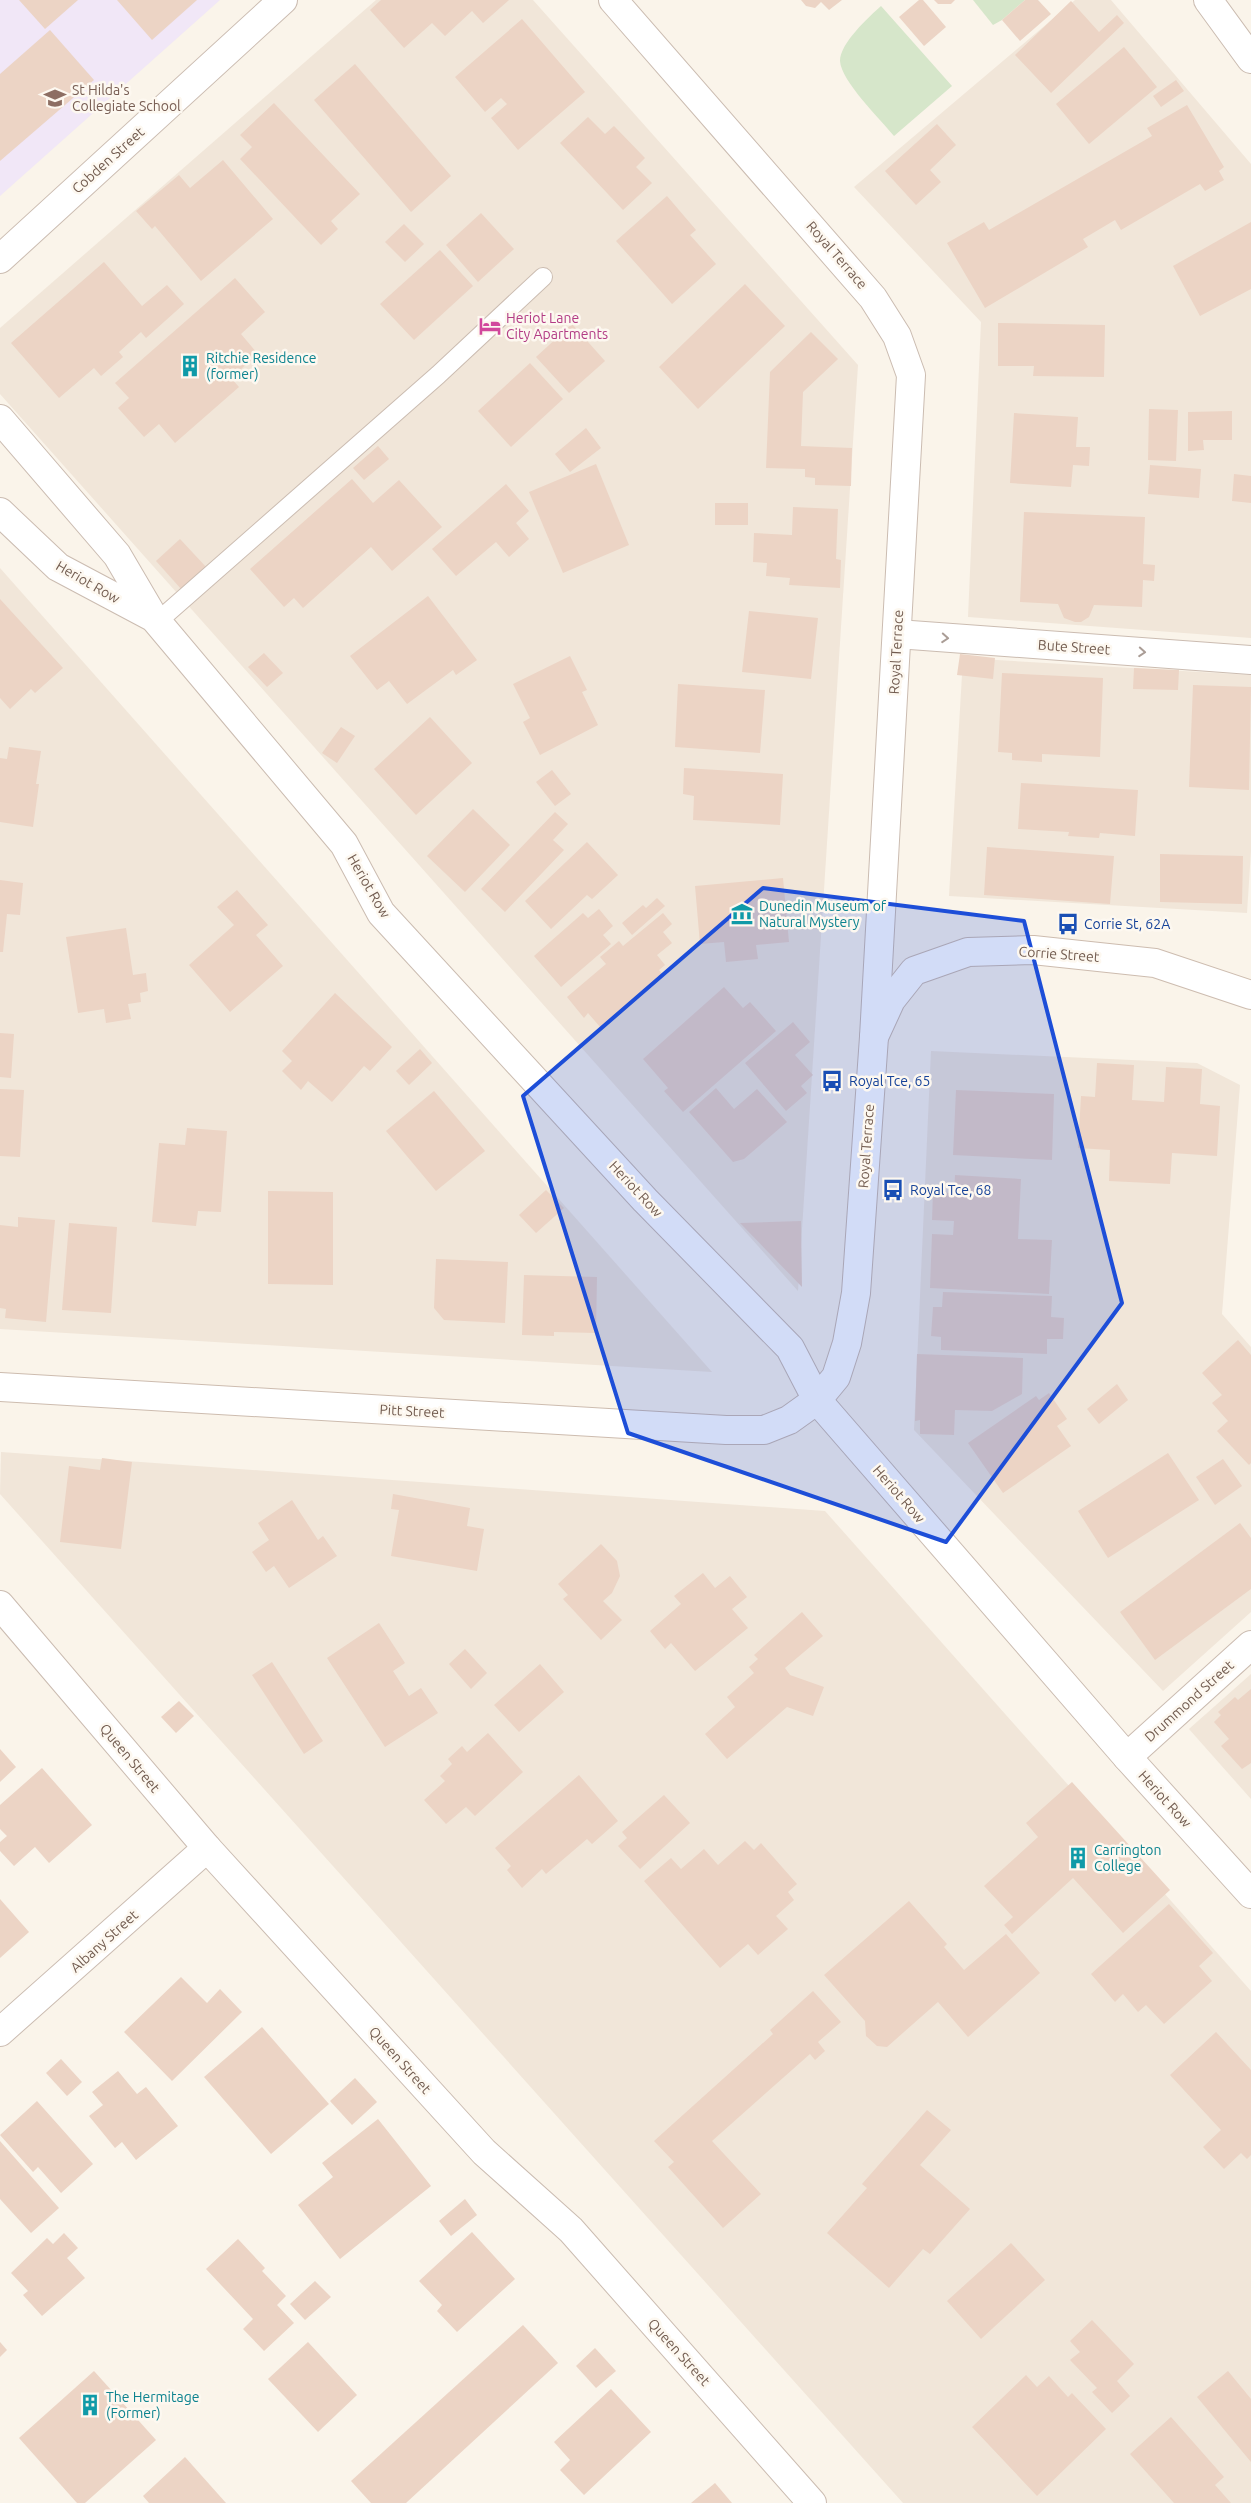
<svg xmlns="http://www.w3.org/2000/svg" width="1251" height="2503" font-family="Ubuntu,sans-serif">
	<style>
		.residential { fill: #f1e6d9 }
		.education { fill: #f1e7f7 }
		.green { fill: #d6e6ca }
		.building { fill: #ecd4c5 }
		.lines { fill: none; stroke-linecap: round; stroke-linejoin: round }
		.lane-casing { stroke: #cbbcb1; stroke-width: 20 }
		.street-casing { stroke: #cbbcb1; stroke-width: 30 }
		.secondary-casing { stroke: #cdbcaf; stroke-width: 30 }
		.lane { stroke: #fff; stroke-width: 18 }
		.street { stroke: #fff; stroke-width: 28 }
		.secondary { stroke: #fff; stroke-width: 28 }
		.oneway { stroke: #aa9d96 }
		.marked { fill: #1d4ed8; fill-opacity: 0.2; stroke: #1d4ed8; stroke-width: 4; stroke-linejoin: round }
		.labels { text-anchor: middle; stroke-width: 5; stroke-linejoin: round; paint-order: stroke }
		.education-label { font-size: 14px; fill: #785e54; stroke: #fdf8f0; text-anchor: start }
		.street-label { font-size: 14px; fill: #725c50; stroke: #fdf8f0 }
		.hotel-label { font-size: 14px; fill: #b23c85; stroke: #fdf8f0; text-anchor: start }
		.culture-label { font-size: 14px; fill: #0d838f; stroke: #fdf8f0; text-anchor: start }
		.transit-label { font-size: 14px; fill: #164399; stroke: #fdf8f0; text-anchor: start }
	</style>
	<rect width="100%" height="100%" fill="#faf4ea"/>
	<g class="residential">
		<path d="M376,0h157l325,365 -60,926 -798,-897v-66z"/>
		<path d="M1075,0h36l140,164v474l-283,-21 13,-295 -127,-135z"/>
		<path d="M0,568l712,804 -712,-43z"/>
		<path d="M963,658l288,17v176l-4,62 -298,-17z"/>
		<path d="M931,1051l266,12 43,22 -18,229 29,33v265l-88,79 -249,-261z"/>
		<path d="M1,1452l824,59 426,480v512h-348l-903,-1009z"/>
		<path d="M1251,1674v125l-62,-70z"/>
	</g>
	<path class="education" d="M0,0h220l-220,196z"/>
	<g class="green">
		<path d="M973,0h52l-23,20 -9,5z"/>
		<path d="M881,6l71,80 -58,50c-13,-16 -53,-55 -54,-75 0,-18 29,-44 41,-55z"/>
	</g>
	<g class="building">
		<path d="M19,0h59l-33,29z"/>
		<path d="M117,0h80l-45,40z"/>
		<path d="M381,0h128l-26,23 -11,-12 -27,25 -13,-13 -28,25 -34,-38z"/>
		<path d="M801,0h41l-13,10 -8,-8 -6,6 -9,-2z"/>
		<path d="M919,0h4l23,27 -22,19 -25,-29z"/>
		<path d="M934,0h21l-4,4h-13z"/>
		<path d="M1025,0h13l13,14 -31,27 -18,-21z"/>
		<path d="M1071,1l28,31 18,-17 7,8 -73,70 -36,-38z"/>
		<path d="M522,19l63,73 -67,58 -27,-32 16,-14 -6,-6 -16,14 -30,-35z"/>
		<path d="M50,30l44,50 -94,81v-87z"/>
		<path d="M1124,47l33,40 -68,57 -33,-40z"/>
		<path d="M355,64l96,112 -40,36 -97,-112z"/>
		<path d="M1176,80l8,11 -23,16 -8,-11z"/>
		<path d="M274,103l86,91 -29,27 7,8 -17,16 -81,-86 12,-12 -12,-12z"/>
		<path d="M1187,105l37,62 -5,4 5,9 -19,11 -5,-7 -79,46 -6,-10 -32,19 5,8 -103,61 -38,-65 37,-21 5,8 163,-94 -5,-8z"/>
		<path d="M588,117l17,17 9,-8 31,32 -9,9 16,16 -29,27 -63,-67z"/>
		<path d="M937,124l19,21 -26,25 11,12 -25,23 -31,-34z"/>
		<path d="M223,160l50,59 -72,62 -46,-55 -3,3 -16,-18 43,-36 11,13z"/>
		<path d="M667,196l29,34 -6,5 26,29 -44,40 -56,-63z"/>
		<path d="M481,213l33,36 -36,33 -32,-37z"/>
		<path d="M1251,222v67l-51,27 -27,-50z"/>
		<path d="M404,224l20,20 -19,18 -20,-20z"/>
		<path d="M440,250l33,36 -59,54 -34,-36z"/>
		<path d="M104,262l38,44 25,-21 17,19 -38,34 -5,-6 -22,20 4,5 -22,19 -7,-8 -35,30 -48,-55z"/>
		<path d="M235,278l30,34 -24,22 17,20 -27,24 8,9 -64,56 -16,-19 -15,13 -26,-29 11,-10 -14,-15z"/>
		<path d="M745,284l40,42 -87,83 -39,-42z"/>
		<path d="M998,323l107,2 -1,52 -71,-1 1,-10h-36z"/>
		<path d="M572,324l33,37 -36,32 -33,-36z"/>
		<path d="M811,332l27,27 -35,33 -2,54 51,2 -1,38 -36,-1v-7l-10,-1v-8l-39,-1 4,-96z"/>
		<path d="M530,363l33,36 -52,48 -33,-36z"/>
		<path d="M1149,409l29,1 -2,51 -28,-1z"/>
		<path d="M1232,411v29h-29l1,10 -16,1v-39z"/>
		<path d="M1014,413l64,4 -2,30h14l-1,19 -16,-1 -2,22 -61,-4z"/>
		<path d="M586,428l15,20 -31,24 -15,-18z"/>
		<path d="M378,446l11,13 -25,21 -11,-12z"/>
		<path d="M596,464l33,81 -66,28 -34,-81z"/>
		<path d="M1150,465l51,4 -2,29 -51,-4z"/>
		<path d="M1234,474l17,2v27l-19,-2z"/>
		<path d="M352,479l21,24 26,-23 43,47 -50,44 -21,-24 -68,61 -9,-10 -10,9 -34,-38z"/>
		<path d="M506,484l23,27 -13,12 13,16 -20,18 -13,-15 -40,34 -24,-27z"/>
		<rect x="715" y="503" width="33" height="22"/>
		<path d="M793,507l45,2 -2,50 5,1 -1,28 -51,-3 1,-7 -24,-2 1,-13 -14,-1 1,-29 38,2z"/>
		<path d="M1024,512l121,5 -2,47 12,1 -1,16 -11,-1 -1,27 -48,-2 -5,12 -8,5h-6l-11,-4 -6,-14 -38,-2z"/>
		<path d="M180,539l27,29 -25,22 -26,-29z"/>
		<path d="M428,596l49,64 -21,15 -3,-5 -46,34 -18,-23 -12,9 -27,-34z"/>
		<path d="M0,599l63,69 -28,25 -4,-4 -21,20 -10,-11z"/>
		<path d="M749,611l69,7 -7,61 -69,-7z"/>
		<path d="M264,653l19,20 -16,14 -19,-20z"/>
		<path d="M960,654l35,4 -2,21 -36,-4z"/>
		<path d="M570,656l17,34 -5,2 16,33 -58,30 -17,-33 7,-4 -17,-34z"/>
		<path d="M1134,668l45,2 -1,20 -45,-1z"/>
		<path d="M1002,673l101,5 -3,79 -58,-3v8l-30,-2v-7l-14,-1z"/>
		<path d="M678,684l87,6 -5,63 -85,-6z"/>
		<path d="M1193,685l58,2 -2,103 -60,-3z"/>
		<path d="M430,717l42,46 -56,52 -42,-46z"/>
		<path d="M341,727l14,9 -18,27 -15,-10z"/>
		<path d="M9,747l32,4 -5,33h3l-6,43 -33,-5v-64l7,1z"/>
		<path d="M684,768l99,6 -3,51 -87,-5 1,-24 -11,-2z"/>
		<path d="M552,770l19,24 -16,12 -19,-24z"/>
		<path d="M1021,783l117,7 -3,46 -35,-3 -1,5 -31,-2 1,-4 -51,-3z"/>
		<path d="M473,809l37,36 -45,47 -38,-36z"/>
		<path d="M555,812l13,12 -15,16 11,10 -59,62 -24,-23z"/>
		<path d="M587,842l31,33 -26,24 -5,-4 -36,34 -26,-28z"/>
		<path d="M987,847l127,9 -4,48 -126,-9z"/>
		<path d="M1160,854l83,2 -1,48 -82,-2z"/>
		<path d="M783,878l6,64 -33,3 2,14 -32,3 -2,-20 -24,2 -5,-58z"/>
		<path d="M0,880l23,3 -3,32 -13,-1 -4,38h-3z"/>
		<path d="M237,890l31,35 -12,10 27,31 -53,46 -41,-47 45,-40 -17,-18z"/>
		<path d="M657,898l8,8 -33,29 -10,-12 21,-18 3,3z"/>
		<path d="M599,909l14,17 -10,9 8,9 -50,43 -27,-31 49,-43 5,5z"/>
		<path d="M663,913l9,11 -9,8 9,11 -15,12 8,10 -6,5 5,6 -63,52 -13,-15 -4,5 -17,-21 39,-33 -6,-7 19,-16 4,5z"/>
		<path d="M126,928l7,47 13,-2 2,18 -8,2 1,9 -13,2 3,15 -25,4 -2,-14 -26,4 -12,-76z"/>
		<path d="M724,987l19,21 7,-6 26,29 -93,81 -19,-21 4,-3 -25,-29z"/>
		<path d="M335,993l57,54 -22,24 -6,-5 -32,36 -24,-21 -7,9 -19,-19 10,-10 -10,-10z"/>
		<path d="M793,1022l17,20 -15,13 18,20 -12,11 6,7 -21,18 -41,-48z"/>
		<path d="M0,1033l14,1 -3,44 -11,-1z"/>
		<path d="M420,1049l12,14 -23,22 -13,-14z"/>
		<path d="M1097,1063l37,2 -2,35 32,2 2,-35 36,2 -2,35 20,2 -3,50 -45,-3 -2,31 -61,-3 1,-31 -32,-2 3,-52 14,1z"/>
		<path d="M716,1088l18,21 23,-20 30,33 -43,37 -11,3 -44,-50z"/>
		<path d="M0,1089l24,1 -4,67 -20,-1z"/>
		<path d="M956,1090l98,4 -2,66 -99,-5z"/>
		<path d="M434,1091l51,60 -49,40 -50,-60z"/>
		<path d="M187,1128l40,3 -6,81 -23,-1 -2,15 -44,-4 7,-79 26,2z"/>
		<path d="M955,1175l66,4 -3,60 34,1 -3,54 -119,-6 2,-54 21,1 1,-14 -22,-1 1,-28 21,1z"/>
		<path d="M546,1190l18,18 -28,25 -17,-18z"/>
		<path d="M268,1191l65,1v93l-65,-1z"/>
		<path d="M18,1217l37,3 -9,102 -41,-4 1,-9 -6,-1v-83l18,2z"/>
		<path d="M801,1221l1,66 -62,-64z"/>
		<path d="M69,1223l48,4 -6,86 -49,-3z"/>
		<path d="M436,1259l72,3 -3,61 -61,-3 -10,-12z"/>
		<path d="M524,1275l73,2 -1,56 -42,-1v4l-32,-1z"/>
		<path d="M943,1292l109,4 -1,21 13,1 -1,21h-16v15l-106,-4v-13l-10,-1 2,-29h9z"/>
		<path d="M1238,1340l13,15v108l-2,2 -32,-34 11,-10 -16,-18 10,-8 -20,-22z"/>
		<path d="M917,1354l106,4 -1,36 -30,17 -37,-1 -1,25 -34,-1v-14l-5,1z"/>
		<path d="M1117,1384l11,16 -29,24 -12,-15z"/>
		<path d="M1049,1393l18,26 -10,7 14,20 -68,47 -35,-50 68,-47 3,4z"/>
		<path d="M1168,1453l31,47 -91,58 -30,-47z"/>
		<path d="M102,1458l30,4 -11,87 -61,-7 9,-76 31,4z"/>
		<path d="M1223,1459l19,27 -27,19 -19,-28z"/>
		<path d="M393,1494l77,14 -3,18 17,3 -7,42 -86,-15 8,-46 -8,-1z"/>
		<path d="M292,1500l26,40 5,-4 14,20 -48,32 -15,-22 -8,6 -14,-20 17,-12 -11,-17z"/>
		<path d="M1240,1523l11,15v51l-96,71 -35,-48z"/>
		<path d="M601,1544l16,17 3,15 -8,17 -9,8 19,19 -21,20 -38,-41 5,-4 -10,-11z"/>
		<path d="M703,1573l12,15 15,-12 17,21 -15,12 16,19 -53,43 -24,-28 -6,6 -15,-18 31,-27 -7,-8z"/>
		<path d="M802,1612l21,24 -38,32 5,7 34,12 -11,29 -26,-9 -60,52 -22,-25 30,-27 -8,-10 27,-24 -5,-6 9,-8 -4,-4z"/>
		<path d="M379,1623l26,40 -12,8 16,25 12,-8 17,25 -53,34 -58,-89z"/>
		<path d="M465,1649l22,24 -16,16 -22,-25z"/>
		<path d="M272,1662l51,79 -19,13 -52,-79z"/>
		<path d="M540,1664l24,28 -45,40 -25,-27z"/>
		<path d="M1251,1689v74l-9,6 -21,-23 8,-7 -15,-17 7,-7 -3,-3 17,-15 3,3z"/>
		<path d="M179,1701l15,15 -18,17 -15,-16z"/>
		<path d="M488,1733l35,39 -48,44 -9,-9 -20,17 -22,-24 21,-19 -5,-5 12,-12 -4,-5 14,-13 5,6z"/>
		<path d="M0,1749l16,18 -16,15z"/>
		<path d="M42,1768l50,57 -43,38 -14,-16 -21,19 -14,-15v-9l7,-6 -7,-7v-24z"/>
		<path d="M579,1775l39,46 -26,23 -5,-5 -41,35 -4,-5 -20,19 -15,-18 4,-4 -16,-18z"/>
		<path d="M1072,1782l98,108 -47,43 -50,-55 -61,56 -8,-9 9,-8 -29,-31 54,-49 -12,-14z"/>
		<path d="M664,1795l26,28 -50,46 -22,-23 9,-8 -5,-6z"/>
		<path d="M745,1841l9,9 7,-7 36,41 -9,8 6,8 -18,16 12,13 -30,26 -10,-11 -28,24 -76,-87 27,-23 10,11 23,-20 14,16z"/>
		<path d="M0,1899l29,33 -29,26z"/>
		<path d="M909,1901l38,43 -3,3 20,23 42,-36 34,39 -72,64 -30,-35 -51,45 -10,-1 -11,-10 -1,-15 -41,-46z"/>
		<path d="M1169,1904l44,49 -14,13 13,15 -48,43 -18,-19 -8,7 -15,-18 -8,8 -24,-28z"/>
		<path d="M181,1977l26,26 13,-14 22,23 -70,69 -48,-49z"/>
		<path d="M813,1991l28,31 -23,20 7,9 -10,9 -5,-6 -98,87 49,53 -38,34 -55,-61 6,-5 -20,-21 119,-107 -3,-4z"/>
		<path d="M262,2027l67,77 -58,50 -67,-77z"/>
		<path d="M1216,2032l35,38v85l-4,4 -6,-6 -17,16 -21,-22 18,-17 -51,-55z"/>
		<path d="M61,2059l21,23 -15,14 -21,-23z"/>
		<path d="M118,2071l19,23 9,-7 32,39 -42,34 -14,-18 -7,6 -26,-32 14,-11 -11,-13z"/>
		<path d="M355,2078l22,24 -25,23 -22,-24z"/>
		<path d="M37,2101l56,63 -32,29 -23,-26 -5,5 -33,-37z"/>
		<path d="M927,2110l24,20 -31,35 50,44 -40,45 -7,-5 -34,39 -62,-55 40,-45 -5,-4z"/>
		<path d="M378,2119l53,67 -91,73 -42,-54 35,-28 -11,-14z"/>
		<path d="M0,2141l59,67 -28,25 -31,-34z"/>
		<path d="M465,2199l12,16 -26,21 -12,-15z"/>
		<path d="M472,2232l43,47 -58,53 -20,-21 5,-6 -23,-24z"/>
		<path d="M64,2233l14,15 -11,10 18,20 -43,38 -19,-21 5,-4 -17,-18 36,-35 6,6z"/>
		<path d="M238,2239l27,29 -3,3 24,25 -9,9 17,18 -30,28 -21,-22 10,-10 -47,-50z"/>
		<path d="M1011,2243l34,37 -64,59 -34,-38z"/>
		<path d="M315,2281l16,16 -26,23 -15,-16z"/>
		<path d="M1092,2320l42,44 -17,17 13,15 -18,17 -20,-21 5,-4 -27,-28 10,-8 -10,-11z"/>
		<path d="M523,2325l35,38 -152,140h-35l-20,-22z"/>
		<path d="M0,2342l7,8 -7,7z"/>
		<path d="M308,2342l49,53 -39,37 -50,-53z"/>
		<path d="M595,2348l21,23 -20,17 -20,-22z"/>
		<path d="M94,2371l62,69 -71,63h-8l-58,-65z"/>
		<path d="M1228,2371l23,28v63l-54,-65z"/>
		<path d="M1026,2375l11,12 12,-11 19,21 4,-4 34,36 -69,67 -65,-69z"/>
		<path d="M611,2389l40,43 -67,63 -24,-25 10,-10 -16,-18z"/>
		<path d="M1171,2417l53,60 -9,8 16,18h-57l-44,-49z"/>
		<path d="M185,2457l41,46h-77l-6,-7z"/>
		<path d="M715,2483l17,20h-41z"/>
	</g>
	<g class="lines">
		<g class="lane-casing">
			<path id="lane" d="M157,622l281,-247 105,-98"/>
		</g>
		<g class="street-casing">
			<g id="street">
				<path d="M613,0l260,298 24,38 14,39 -37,662"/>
				<path d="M1208,0l43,59"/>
				<path d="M0,259l283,-259"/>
				<path d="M0,419l117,136 37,63"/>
				<path d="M0,512l58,55 96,51 190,226 37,69 264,287 145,148 27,52 310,357 124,137"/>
				<path d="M897,634l354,26"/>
				<path d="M0,1605l207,243 277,304 87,78 241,273"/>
				<path d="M1127,1757l124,-112"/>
				<path d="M0,2032l207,-184"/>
			</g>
		</g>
		<g class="secondary-casing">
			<path id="secondary" d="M0,1387l726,43h38l25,-10 28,-20 19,-23 11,-34 9,-50 18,-256 17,-37 23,-29 54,-19 65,-2 122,13 96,32"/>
		</g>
		<use href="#lane" class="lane"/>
		<use href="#street" class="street"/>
		<use href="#secondary" class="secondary"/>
	</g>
	<defs><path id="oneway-chevron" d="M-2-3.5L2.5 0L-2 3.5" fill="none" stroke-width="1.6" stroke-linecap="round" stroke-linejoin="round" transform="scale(1.25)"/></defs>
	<g class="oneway">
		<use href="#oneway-chevron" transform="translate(945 638) rotate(4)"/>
		<use href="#oneway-chevron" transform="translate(1142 652) rotate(4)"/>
	</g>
	<path class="marked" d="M763,888l261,33 98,382 -176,239 -318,-109 -105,-337z"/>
	<defs>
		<g id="school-bare" transform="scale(1.725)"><path d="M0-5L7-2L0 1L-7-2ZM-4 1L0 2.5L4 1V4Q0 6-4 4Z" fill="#8d6e63" stroke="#fdf8f0" stroke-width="2.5" paint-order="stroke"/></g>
		<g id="hotel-bare" transform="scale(1.725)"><path d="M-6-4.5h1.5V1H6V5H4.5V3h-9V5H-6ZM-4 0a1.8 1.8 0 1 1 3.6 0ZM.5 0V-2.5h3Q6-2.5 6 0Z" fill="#d1479c" stroke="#fdf8f0" stroke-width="2.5" paint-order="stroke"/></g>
		<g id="building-bare" transform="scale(1.725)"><path d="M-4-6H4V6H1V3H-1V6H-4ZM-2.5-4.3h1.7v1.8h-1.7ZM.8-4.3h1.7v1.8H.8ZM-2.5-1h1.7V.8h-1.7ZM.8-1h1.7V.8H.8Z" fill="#0f9aa8" stroke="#fdf8f0" stroke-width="2.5" paint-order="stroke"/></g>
		<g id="museum-bare" transform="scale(1.725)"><path d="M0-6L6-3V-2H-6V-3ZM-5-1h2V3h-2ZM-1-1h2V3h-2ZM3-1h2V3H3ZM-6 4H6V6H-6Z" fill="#0f9aa8" stroke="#fdf8f0" stroke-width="2.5" paint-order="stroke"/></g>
		<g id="bus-bare" transform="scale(1.725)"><path d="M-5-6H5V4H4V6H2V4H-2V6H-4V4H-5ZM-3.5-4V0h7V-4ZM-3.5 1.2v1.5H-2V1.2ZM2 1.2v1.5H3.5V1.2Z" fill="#1a4fb4" stroke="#fdf8f0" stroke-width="2.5" paint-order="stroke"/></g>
	</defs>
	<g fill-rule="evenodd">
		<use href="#school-bare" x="55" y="98"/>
		<use href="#hotel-bare" x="490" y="326"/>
		<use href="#building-bare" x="190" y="366"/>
		<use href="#museum-bare" x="742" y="914"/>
		<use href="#bus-bare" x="1068" y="924"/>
		<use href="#bus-bare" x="832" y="1081"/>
		<use href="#bus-bare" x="893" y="1190"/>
		<use href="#building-bare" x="1078" y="1858"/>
		<use href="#building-bare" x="90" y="2405"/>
	</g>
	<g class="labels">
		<g class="education-label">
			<text x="72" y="95">St Hilda's<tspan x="72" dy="16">Collegiate School</tspan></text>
		</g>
		<g class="street-label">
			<text transform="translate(108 160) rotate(-42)" y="5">Cobden Street</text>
			<text transform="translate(837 255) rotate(49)" y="5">Royal Terrace</text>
			<text transform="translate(88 582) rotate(30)" y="5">Heriot Row</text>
			<text transform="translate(1074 647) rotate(4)" y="5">Bute Street</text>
			<text transform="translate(896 652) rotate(-87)" y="5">Royal Terrace</text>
			<text transform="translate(369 886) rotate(60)" y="5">Heriot Row</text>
			<text transform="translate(1059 954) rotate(4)" y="5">Corrie Street</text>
			<text transform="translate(866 1146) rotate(-86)" y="5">Royal Terrace</text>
			<text transform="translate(636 1189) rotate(47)" y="5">Heriot Row</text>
			<text transform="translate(412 1411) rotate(3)" y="5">Pitt Street</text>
			<text transform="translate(899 1494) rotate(49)" y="5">Heriot Row</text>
			<text transform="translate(1189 1701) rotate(-42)" y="5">Drummond Street</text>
			<text transform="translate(130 1758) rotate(50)" y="5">Queen Street</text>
			<text transform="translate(1165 1799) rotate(48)" y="5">Heriot Row</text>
			<text transform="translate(104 1941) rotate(-42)" y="5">Albany Street</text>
			<text transform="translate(400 2060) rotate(48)" y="5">Queen Street</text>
			<text transform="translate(679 2352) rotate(48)" y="5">Queen Street</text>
		</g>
		<g class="hotel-label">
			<text x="506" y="323">Heriot Lane<tspan x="506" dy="16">City Apartments</tspan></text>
		</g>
		<g class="culture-label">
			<text x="206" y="363">Ritchie Residence<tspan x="206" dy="16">(former)</tspan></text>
			<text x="759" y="911">Dunedin Museum of<tspan x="759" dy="16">Natural Mystery</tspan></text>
			<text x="1094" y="1855">Carrington<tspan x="1094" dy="16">College</tspan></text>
			<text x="106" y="2402">The Hermitage<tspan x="106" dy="16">(Former)</tspan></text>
		</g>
		<g class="transit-label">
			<text x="1084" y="929">Corrie St, 62A</text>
			<text x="849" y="1086">Royal Tce, 65</text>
			<text x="910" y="1195">Royal Tce, 68</text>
		</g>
	</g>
</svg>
